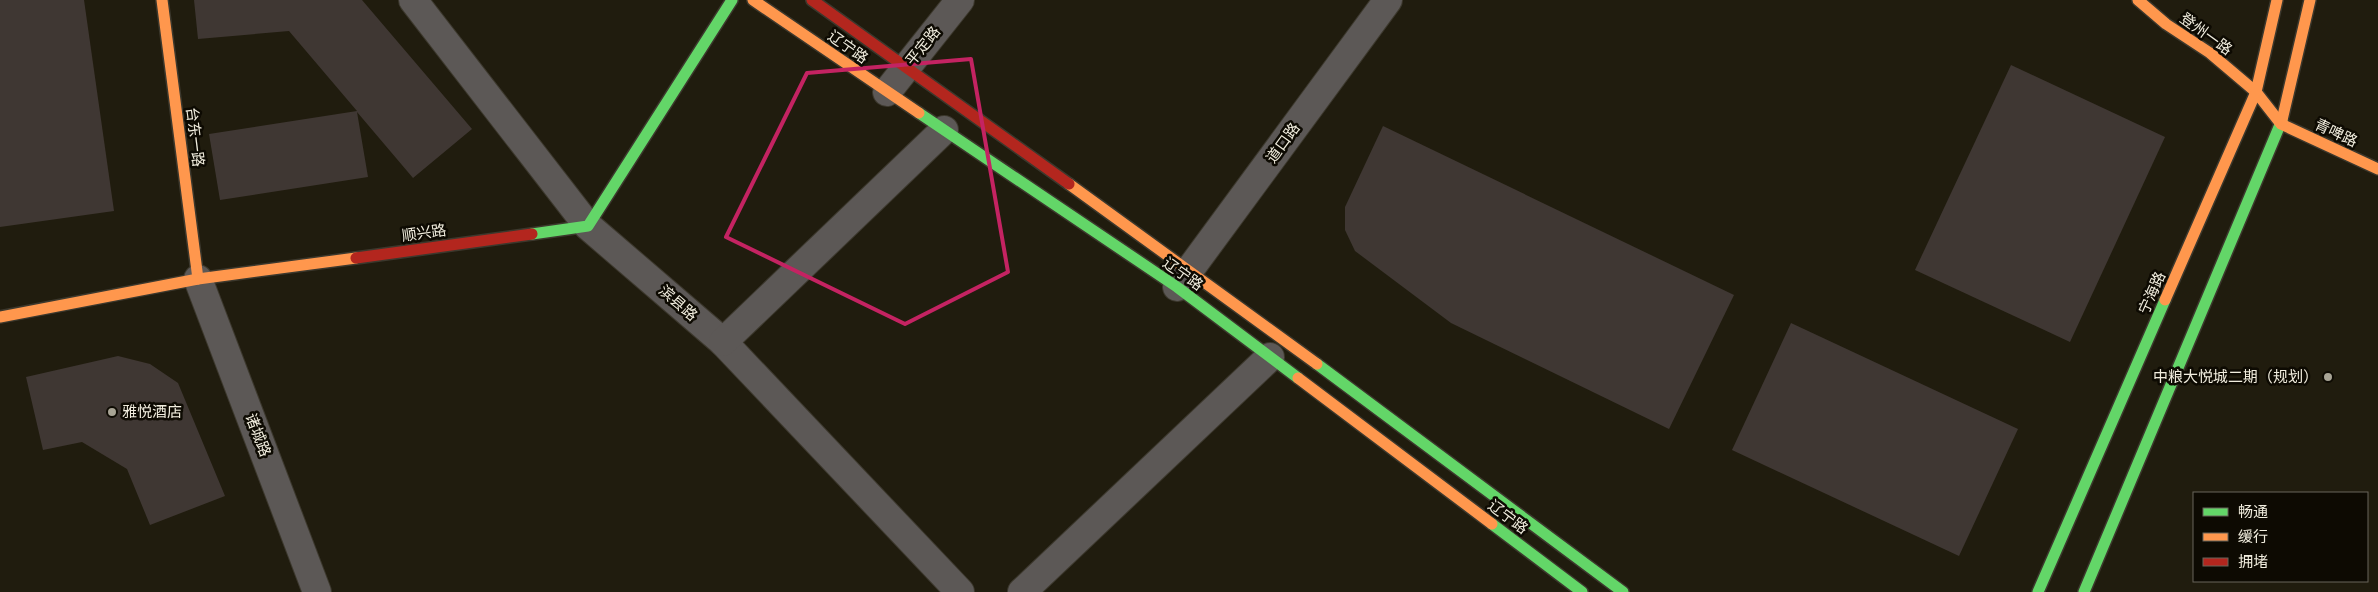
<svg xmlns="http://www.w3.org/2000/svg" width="2378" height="592" font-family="Overpass,'Noto Sans SC',sans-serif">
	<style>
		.building { fill: #3f3733 }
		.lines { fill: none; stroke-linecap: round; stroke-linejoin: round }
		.street-casing { stroke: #3c382d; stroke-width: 30 }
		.fast-casing { stroke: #3c382d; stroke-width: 14 }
		.slow-casing { stroke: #3c382d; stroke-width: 14 }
		.jam-casing { stroke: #3c382d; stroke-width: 14 }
		.street { stroke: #5c5856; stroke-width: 28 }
		.fast { stroke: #63d668; stroke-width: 11 }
		.slow { stroke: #ff974d; stroke-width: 11 }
		.jam { stroke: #b3261e; stroke-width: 11 }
		.marked { fill: none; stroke: #c42362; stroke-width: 4; stroke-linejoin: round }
		.poi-dot { fill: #a8a495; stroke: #0d0a02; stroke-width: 2 }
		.labels { text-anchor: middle; stroke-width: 5; stroke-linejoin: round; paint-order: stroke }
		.street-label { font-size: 15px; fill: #f1edde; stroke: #0d0a02 }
		.poi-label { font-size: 15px; fill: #f1edde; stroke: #0d0a02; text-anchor: end }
	</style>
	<rect width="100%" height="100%" fill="#201c0e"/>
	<g class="building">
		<path d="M0,0h84l30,211 -114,16z"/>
		<path d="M194,0h168l110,129 -59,49 -56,-66 11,65 -148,23 -11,-66 148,-23 -68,-80 -91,8z"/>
		<path d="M2011,65l154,72 -95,205 -155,-72z"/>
		<path d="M1383,126l351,169 -65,134 -218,-106 -96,-72 -10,-21v-23z"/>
		<path d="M1791,323l227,106 -59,127 -227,-106z"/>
		<path d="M118,356l32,8 28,19 47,113 -75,29 -23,-56 -45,-27 -39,8 -17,-73z"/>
	</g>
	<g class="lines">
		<g class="street-casing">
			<g id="street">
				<path d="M413,0l175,226 135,116 237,250"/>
				<path d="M887,92l73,-92"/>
				<path d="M198,279l119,313"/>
				<path d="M1177,287l211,-287"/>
				<path d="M723,342l221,-212"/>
				<path d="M1022,592l248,-235"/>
			</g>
		</g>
		<g class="fast-casing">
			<g id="fast">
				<path d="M919,113l258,174 121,91"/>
				<path d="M532,234l56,-8 144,-226"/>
				<path d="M1317,364l306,228"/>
				<path d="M1492,524l90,68"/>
				<path d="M2038,592l127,-292"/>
				<path d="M2084,592l198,-472"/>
			</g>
		</g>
		<g class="slow-casing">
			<g id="slow">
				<path d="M162,0l36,279"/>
				<path d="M753,0l166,113"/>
				<path d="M2138,0l28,24 44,29 46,39 25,32 97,45"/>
				<path d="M2282,120l28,-120"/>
				<path d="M1069,184l248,180"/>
				<path d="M2165,300l91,-208 21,-92"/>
				<path d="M0,317l198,-38 158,-21"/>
				<path d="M1298,378l194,146"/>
			</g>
		</g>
		<g class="jam-casing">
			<g id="jam">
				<path d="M812,0l257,184"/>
				<path d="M356,258l176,-24"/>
			</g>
		</g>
		<use href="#street" class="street"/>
		<use href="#fast" class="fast"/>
		<use href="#slow" class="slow"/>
		<use href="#jam" class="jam"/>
	</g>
	<path class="marked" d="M971,59l37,213 -103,52 -179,-87 81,-164z"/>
	<g class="poi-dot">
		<circle cx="2328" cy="377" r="5"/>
		<circle cx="112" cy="412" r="5"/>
	</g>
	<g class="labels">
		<g class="street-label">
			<text transform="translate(2206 34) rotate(36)" y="5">登州一路</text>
			<text transform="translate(923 46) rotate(-51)" y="5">平定路</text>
			<text transform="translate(848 47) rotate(35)" y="5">辽宁路</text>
			<text transform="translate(2336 133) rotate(25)" y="5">青啤路</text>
			<text transform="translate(195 137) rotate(83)" y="5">台东一路</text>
			<text transform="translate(1283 143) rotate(-54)" y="5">道口路</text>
			<text transform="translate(424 233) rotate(-8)" y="5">顺兴路</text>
			<text transform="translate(1183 274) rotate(35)" y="5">辽宁路</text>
			<text transform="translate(2152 293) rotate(-66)" y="5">宁海路</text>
			<text transform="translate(678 303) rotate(41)" y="5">滨县路</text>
			<text transform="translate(258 435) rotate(69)" y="5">诸城路</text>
			<text transform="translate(1508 517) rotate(37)" y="5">辽宁路</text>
		</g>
		<g class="poi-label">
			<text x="2318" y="382">中粮大悦城二期（规划）</text>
			<text x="122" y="417" text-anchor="start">雅悦酒店</text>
		</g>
	</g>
	<rect x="2193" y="492" width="175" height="90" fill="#0d0a02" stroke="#68655a"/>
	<rect x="2203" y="508" width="25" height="8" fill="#63d668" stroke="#68655a"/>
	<text x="2238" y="517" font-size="15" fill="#f1edde">畅通</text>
	<rect x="2203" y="533" width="25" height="8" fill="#ff974d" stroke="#68655a"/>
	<text x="2238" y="542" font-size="15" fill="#f1edde">缓行</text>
	<rect x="2203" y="558" width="25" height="8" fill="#b3261e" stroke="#68655a"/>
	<text x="2238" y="567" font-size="15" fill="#f1edde">拥堵</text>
</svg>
